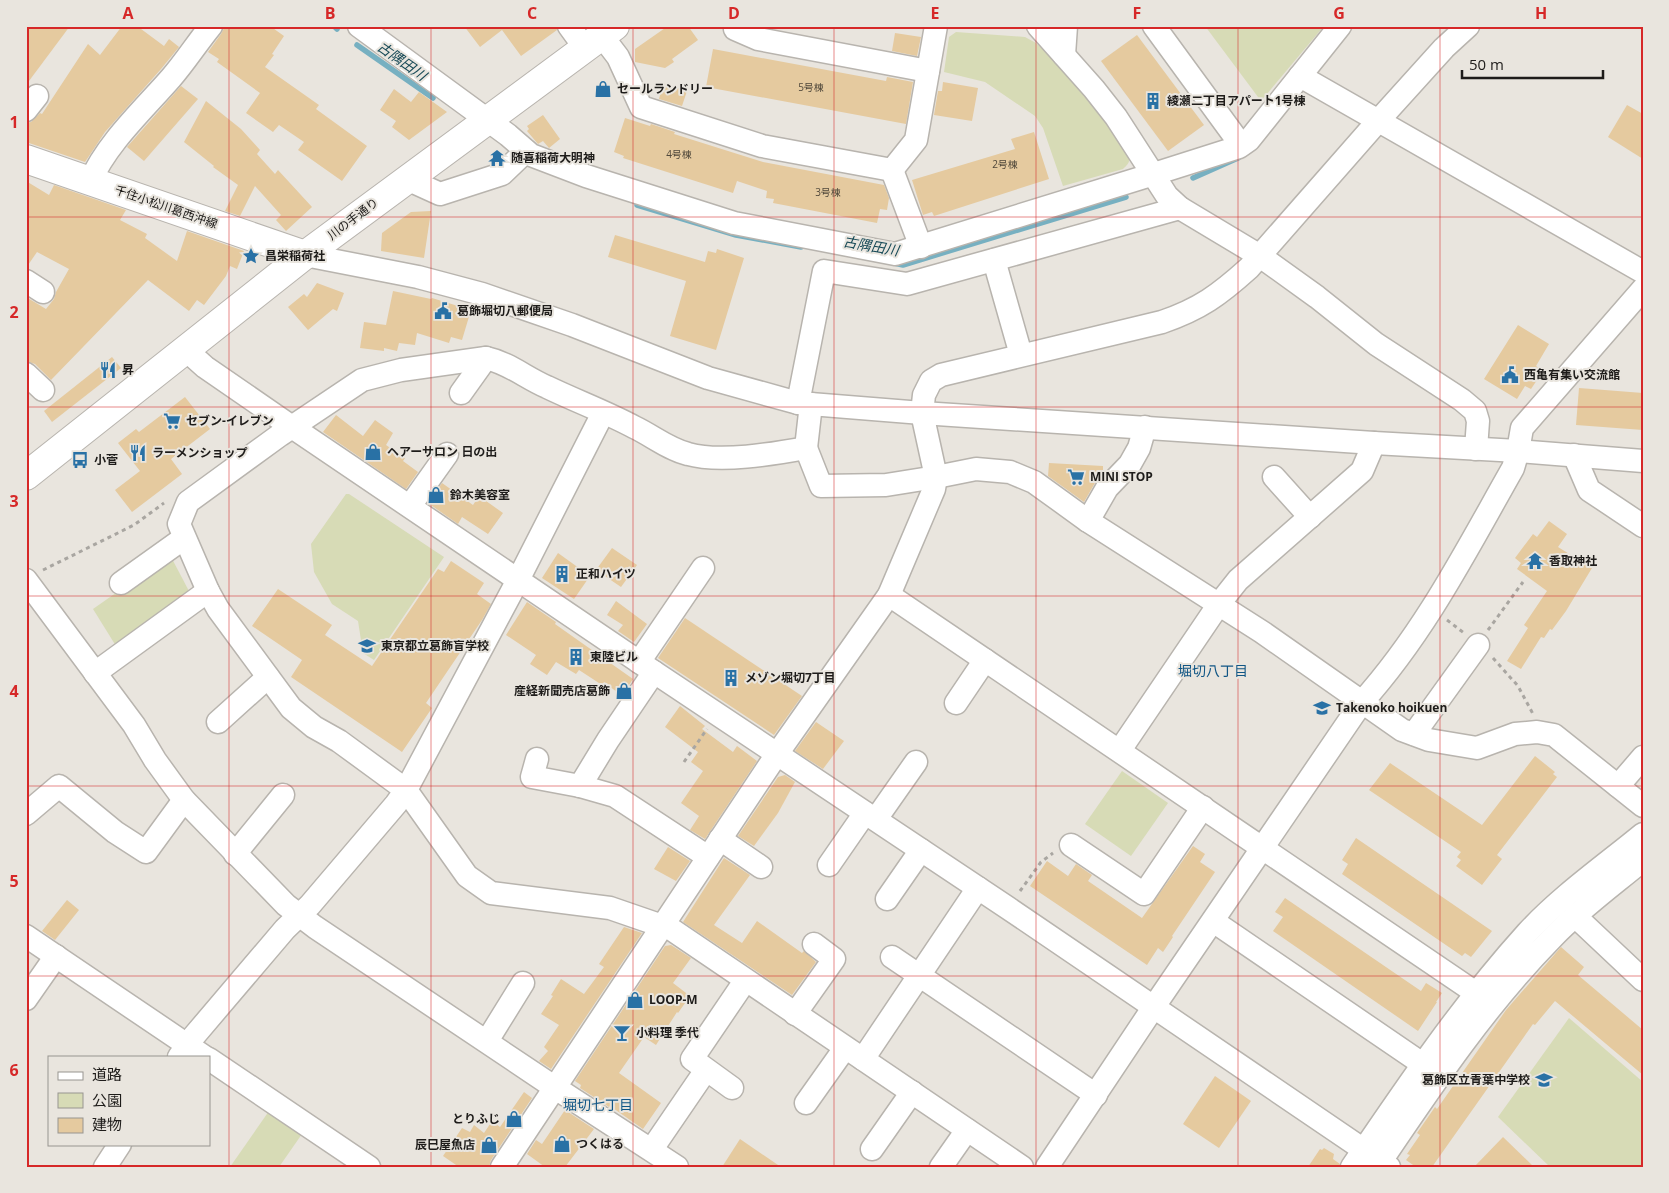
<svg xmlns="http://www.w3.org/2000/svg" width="1669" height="1193" font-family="'Open Sans','Noto Sans JP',sans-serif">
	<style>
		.green { fill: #d7dbb6 }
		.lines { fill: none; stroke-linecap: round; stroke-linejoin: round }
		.stream { stroke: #77b0c1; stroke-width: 5.5 }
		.building { fill: #e5ca9f }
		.minor-casing { stroke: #b8b4ae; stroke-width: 25 }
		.major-casing { stroke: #b8b4ae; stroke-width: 30 }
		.path { stroke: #a9a6a1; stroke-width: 3; stroke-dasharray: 4 4; stroke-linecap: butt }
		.minor { stroke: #fff; stroke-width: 22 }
		.major { stroke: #fff; stroke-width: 28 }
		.grid { fill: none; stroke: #d62828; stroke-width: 1; stroke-opacity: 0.55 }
		.labels { text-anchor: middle; stroke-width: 4; stroke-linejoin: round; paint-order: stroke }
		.number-label { font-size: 10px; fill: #50483b }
		.poi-label { font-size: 12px; font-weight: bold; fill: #1e1c1a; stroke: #e9e5de; text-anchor: start }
		.street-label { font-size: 12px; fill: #1e1c1a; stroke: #e9e5de }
		.water-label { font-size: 14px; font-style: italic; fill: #184a57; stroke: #e9e5de }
		.neighbourhood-label { font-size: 14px; fill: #115685; stroke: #e9e5de }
		.neatline { fill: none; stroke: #d62828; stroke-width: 2 }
		.grid-label { font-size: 16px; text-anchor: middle; font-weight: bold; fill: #d62828 }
	</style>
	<rect width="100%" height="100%" fill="#e9e5de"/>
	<g class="green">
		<path d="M1205,26h119l-63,75z"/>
		<path d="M956,32l69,5 11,6 18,17 46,54 29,43c1,6 -2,8 -6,12l-60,17 -20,-58 -8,-12 -50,-34 -41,-10 5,-35z"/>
		<path d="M346,494h3l95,63 -70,103 -11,-7 -5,-32 -26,-17 -18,-32 -3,-28z"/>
		<path d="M170,555l20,38 -74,53 -23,-37z"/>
		<path d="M1122,771l46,32 -37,53 -46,-32z"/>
		<path d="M1569,1018l74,64v85h-93l-52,-50z"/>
		<path d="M269,1111l33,23 -23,33h-49z"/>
	</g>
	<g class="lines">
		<g class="stream">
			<path d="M334,26l3,3"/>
			<path d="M357,45l76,53"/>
			<path d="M1193,178l45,-20"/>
			<path d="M637,205l99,30 65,12"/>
			<path d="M894,263l9,2 223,-68"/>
		</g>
	</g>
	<g class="building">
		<path d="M26,26h44l-44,59z"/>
		<path d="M122,26h15l27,20 5,-7 10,8 -18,22 -56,63 -20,30 -59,-20v-19l5,-1 9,-9 2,1 46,-70 12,11z"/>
		<path d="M225,26h45l14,10 -12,18 2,1 -9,12 54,38 -3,4 51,37 -25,35 -44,-31 6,-8 -25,-17 -6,7 -27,-19 14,-20 -43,-31 2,-3 -11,-7 13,-18z"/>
		<path d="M464,26h92l1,4 -36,26 -19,-26 -22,17z"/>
		<path d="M668,26h20l10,14 -26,19 2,3 -9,6 -30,-6v-13z"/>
		<path d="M895,33l26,4 -4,19 -25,-5z"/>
		<path d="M1137,35l67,90 -36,26 -67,-90z"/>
		<path d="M713,49l173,32 1,-4 26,5 -7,42 -200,-37z"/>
		<path d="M943,82l35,6 -6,33 -38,-6 4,-24h4z"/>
		<path d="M663,83l24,8 -5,15 -23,-7z"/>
		<path d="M181,86l17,13 -54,62 -17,-14z"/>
		<path d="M394,89l17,13 8,-10 28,20 -38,28 -17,-13 4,-6 -16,-11z"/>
		<path d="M206,101l35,28 19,21 -3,4 18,20 3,-4 34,37 -26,24 -10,-11 5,-5 -26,-29 -15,30 -15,-5 13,-26 -25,-18 1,-1 -30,-24z"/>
		<path d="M1627,105l16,9v45l-35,-22z"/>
		<path d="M543,115l17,24 -11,9 -6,-7 -5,3 -11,-13 2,-2 -2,-3z"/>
		<path d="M625,118l25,8 1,-2 24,8 -1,2 89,28 121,23 5,13 -2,12 -7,-1 -3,14 -104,-20 1,-4 -8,-1 1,-7 -30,-10 -4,12 -110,-35 1,-2 -10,-4z"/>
		<path d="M1034,132l15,47 -115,37 -2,-4 -9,3 -11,-35 103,-31 -4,-10z"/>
		<path d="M26,181l23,14 5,-10 72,25 -6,10 27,14 -2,4 32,23 10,-30 57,20 -7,18 -7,-3 -4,10 -22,29 -7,-5 -8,11 -41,-31 -97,100 -16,-16 -9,-3v-64l20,12 8,-10 2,-7 13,-23 -32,-17 -11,16z"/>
		<path d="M431,211l-7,47 -43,-7 1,-18 29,-21z"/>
		<path d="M615,235l90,27 3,-11 8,2 1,-4 27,9 -28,92 -46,-14 16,-55 -78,-24z"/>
		<path d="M317,283l27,10 -7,18 -4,-2 -25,21 -20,-23 16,-13 3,3z"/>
		<path d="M393,291l38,8 1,-1 39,12 -9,30 -11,-3 -2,6 -32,-10 -2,12 -16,-2 -2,8 -13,-3v3l-24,-3 4,-26 22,3z"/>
		<path d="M1518,325l31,19 -13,22 7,5 -12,18 -6,-3 -8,13 -33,-20z"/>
		<path d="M112,357l9,11 -69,54 -8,-11z"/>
		<path d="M1579,388l64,5v37l-67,-5z"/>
		<path d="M185,397l25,32 -39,30 11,15 -50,38 -17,-22 25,-19 -22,-28 18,-14 3,3z"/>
		<path d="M336,415l27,21 12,-16 18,13 -7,12 19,13 -2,3 15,11 -12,17 -83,-57z"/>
		<path d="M1049,463l54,3v7l-7,8 -12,21 -36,-26z"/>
		<path d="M442,483l31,22 6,-9 24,17 -15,21 -26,-17 -4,7 -30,-21z"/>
		<path d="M1549,521l18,13 -9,13 34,21 -26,43 -14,19 -2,-1 -6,9 -3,-1 -20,32 -14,-8 21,-33 -4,-3 23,-34 -30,-22 4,-6 -6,-5 18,-24 4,3z"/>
		<path d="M612,548l25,17 -16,22 -25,-17z"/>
		<path d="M558,553l32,23 -16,23 -32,-21z"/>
		<path d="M451,561l33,22 -7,11 14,10 -9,16 -56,83 6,5 -30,44 -111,-75 11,-17 -50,-34 26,-37 54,36 -7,10 47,31 66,-97 6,3z"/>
		<path d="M616,601l31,23 -13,18 -16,-11 5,-6 -16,-10z"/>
		<path d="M527,602l29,20 -1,2 78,55 -11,17 -18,-14 -2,3 -23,-15 -3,4 -20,-12 -9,13 -17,-11 6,-9 -30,-20z"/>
		<path d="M685,618l117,78 -28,39 -116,-77z"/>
		<path d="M680,706l25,20 -3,3 31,23 4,-6 20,15 -52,78 -15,-9 9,-14 -18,-13 22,-32 -12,-9 7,-10 -33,-25z"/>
		<path d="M816,722l28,19 -21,28 -28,-18z"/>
		<path d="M1535,756l20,16 -2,2 4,3 -60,78 5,4 -20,26 -26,-19 5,-6 -4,-3 4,-5 -92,-62 21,-27 92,62z"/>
		<path d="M785,775l10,7 -17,31 -24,33 -16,-10 40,-59z"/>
		<path d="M1356,838l136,93 -21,26 -6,-4 -3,3 -120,-82 6,-10 -6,-4z"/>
		<path d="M1193,846l12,8 -5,8 15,10 -43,64 1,1 -10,15 -5,-4 -11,17 -117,-79 17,-25 21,15 8,-12 16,11 -4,6 54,37z"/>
		<path d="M668,847l22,14 -14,20 -22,-12z"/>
		<path d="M724,858l26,17 -36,50 28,18 15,-22 45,32 2,-2 12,11 -24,33 -109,-73z"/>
		<path d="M1285,898l136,93 5,-8 16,10 -6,9h1l-19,29 -145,-100 10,-14 -8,-5z"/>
		<path d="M67,900l12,10 -24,30 -13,-9z"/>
		<path d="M624,927l18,6 -91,136 -12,-8 9,-10 -4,-4 15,-22 -18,-11 12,-18 -2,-1 10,-16 23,15 20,-27 -5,-3z"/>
		<path d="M671,945l20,13 -18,25 17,13 -12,17 -1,-1 -21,33 -12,-8 -25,36 42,30 -18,26 -33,-23 -1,1 -29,-19 1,-3 -6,-4 90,-135z"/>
		<path d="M1561,947l23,20 -6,8 65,55v45l-88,-74 -20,24 -2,-1 -101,143h-16l-10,-7 4,-5 -3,-1 13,-19 -3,-2 18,-26 2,2 69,-99z"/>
		<path d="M1215,1076l36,25 -32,47 -36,-24z"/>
		<path d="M524,1092l8,6 -41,62 -2,7h-30l-16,-11 19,-28 8,4 4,-7 10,8 8,-12 8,6z"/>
		<path d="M565,1110l29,19 -29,38h-20l-18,-13 9,-14 6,4z"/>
		<path d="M1503,1137l31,30h-60z"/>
		<path d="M740,1139l41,28h-59z"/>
		<path d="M1324,1148l10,6 -1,5 7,5 -1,3h-31l12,-18 2,1z"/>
	</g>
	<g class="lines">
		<g class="minor-casing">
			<g id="minor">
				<path d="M359,26l149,109 23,20 55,21 148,47 161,31 259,-80 85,-27 10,-7 91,-114"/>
				<path d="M569,26l16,22"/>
				<path d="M1038,26l56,63 22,28 51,79 13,12 80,48 57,41 59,47 86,56 13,11 3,10 -2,28"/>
				<path d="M1154,26l87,119"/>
				<path d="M735,29l23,10 170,32"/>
				<path d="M602,36l16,21 23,50 121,39 130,24 24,-30 20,-114"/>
				<path d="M1064,55l2,-29"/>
				<path d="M1300,76l343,196"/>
				<path d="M26,110l11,-14"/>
				<path d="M892,170l29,77"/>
				<path d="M407,179l33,15 62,-20 24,-23"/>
				<path d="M90,182c16,-38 54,-73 81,-104 14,-16 26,-35 40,-52"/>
				<path d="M305,255l113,22 64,17 90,31 136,53 90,25 124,10 452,30 144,8 125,10"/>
				<path d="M994,260l27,95"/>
				<path d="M26,281l17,11"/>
				<path d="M185,349l20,18 87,60 362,245 354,236 381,259"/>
				<path d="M26,374l17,16"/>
				<path d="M461,393l25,-35"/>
				<path d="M798,403l26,-132 83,13 273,-76"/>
				<path d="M811,404l-5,44c-33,6 -86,15 -118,6 -20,-5 -35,-18 -54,-27 -28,-15 -58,-26 -87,-40 -21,-9 -38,-24 -61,-29l-85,12 -39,10 -82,55 -92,67 -9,22 29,67 10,18 73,99 23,19 25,14 67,49 61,86 24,17 119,15 61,21 351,238"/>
				<path d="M806,448l15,38 65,-1 50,-8 40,-8 34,3 24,10 54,39 174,111 140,98 27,10 48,8 38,-14 22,-2 17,3 89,71"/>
				<path d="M1574,455l15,35 54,36"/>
				<path d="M1274,477l36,40"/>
				<path d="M410,506l37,-52"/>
				<path d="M1088,521l19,-33 23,-24 9,-16 6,-21"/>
				<path d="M26,580l108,145 21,35 29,40 102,105 29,22 239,160 123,80"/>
				<path d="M121,583l63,-45"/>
				<path d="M889,595l587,398"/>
				<path d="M639,662l64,-94"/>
				<path d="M95,673l113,-82"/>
				<path d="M956,703l29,-43"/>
				<path d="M218,722l50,-45"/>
				<path d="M1414,734l64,-89"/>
				<path d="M1120,750l99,-146 19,-24 124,-109 12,-28"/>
				<path d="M537,759l-5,18 48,9 35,10 93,61"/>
				<path d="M580,786l28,-46 46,-68"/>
				<path d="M1618,786l25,-29"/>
				<path d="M26,814l33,-28 56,46 31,20 38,-52"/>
				<path d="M876,819l40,-57"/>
				<path d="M720,839l41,28"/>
				<path d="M1071,845l73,49 59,-87"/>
				<path d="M235,854l48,-59"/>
				<path d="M829,865l36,-52"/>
				<path d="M887,899l34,-49"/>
				<path d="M1575,916l68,64"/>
				<path d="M1213,921l211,144"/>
				<path d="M26,936l179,121"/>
				<path d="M892,957l204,138"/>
				<path d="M26,999l30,-43"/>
				<path d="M795,1014l39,-55 -20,-15"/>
				<path d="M487,1041l36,-58"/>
				<path d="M179,1057l15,-21 91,-107 25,-24 86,-101 10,-14 112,-210 85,-167"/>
				<path d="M209,1059l160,108"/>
				<path d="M863,1059l115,-171"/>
				<path d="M732,1088l-40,-29 53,-78"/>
				<path d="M806,1103l39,-55"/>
				<path d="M652,1149l54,-79"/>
				<path d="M872,1149l40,-57"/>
				<path d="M105,1167l15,-23"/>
				<path d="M502,1167l275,-413 112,-159 45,-106 2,-12 -14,-64 2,-18 7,-14 10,-6 221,-53c38,-13 57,-27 87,-54l129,-147 66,-73 24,-22"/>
				<path d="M941,1167l26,-37"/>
				<path d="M1047,1167l106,-159 209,-306c63,-70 105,-153 151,-234l5,-17 4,-23 121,-139"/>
				<path d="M1352,1167c55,-81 110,-162 175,-234 34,-37 77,-67 116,-99"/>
				<path d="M1377,1167c54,-80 108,-161 176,-230 27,-28 60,-52 90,-77"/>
			</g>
		</g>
		<g class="major-casing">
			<g id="major">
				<path d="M26,159l279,96"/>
				<path d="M26,476l279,-221 310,-229"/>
			</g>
		</g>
		<g class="path">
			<path d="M43,570l91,-45 30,-22"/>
			<path d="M1447,620l17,13"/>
			<path d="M1488,630l35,-48"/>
			<path d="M1493,658l25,28 15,28"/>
			<path d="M684,762l23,-33"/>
			<path d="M1020,891l21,-29 12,-9"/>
		</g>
		<use href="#minor" class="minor"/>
		<use href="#major" class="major"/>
	</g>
	<path class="grid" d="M229,26v1141M431,26v1141M633,26v1141M834,26v1141M1036,26v1141M1238,26v1141M1440,26v1141M26,217h1617M26,407h1617M26,596h1617M26,786h1617M26,976h1617"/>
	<defs>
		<g id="shop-bare" transform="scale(1.35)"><path d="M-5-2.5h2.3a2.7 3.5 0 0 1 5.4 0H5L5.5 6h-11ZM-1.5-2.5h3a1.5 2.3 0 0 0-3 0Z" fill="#2971a5" stroke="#e9e5de" stroke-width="2.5" paint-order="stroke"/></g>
		<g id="building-bare" transform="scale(1.35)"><path d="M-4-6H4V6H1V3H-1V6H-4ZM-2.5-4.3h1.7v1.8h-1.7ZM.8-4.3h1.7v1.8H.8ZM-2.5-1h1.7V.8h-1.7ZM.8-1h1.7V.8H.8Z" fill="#2971a5" stroke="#e9e5de" stroke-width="2.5" paint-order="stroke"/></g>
		<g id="temple-bare" transform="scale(1.35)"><path d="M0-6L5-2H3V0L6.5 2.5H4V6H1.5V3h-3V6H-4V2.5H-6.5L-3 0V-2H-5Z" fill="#2971a5" stroke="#e9e5de" stroke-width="2.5" paint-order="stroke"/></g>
		<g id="sight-bare" transform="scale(1.35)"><path d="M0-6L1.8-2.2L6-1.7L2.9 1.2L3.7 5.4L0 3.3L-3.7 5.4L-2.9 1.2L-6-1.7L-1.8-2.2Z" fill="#2971a5" stroke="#e9e5de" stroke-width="2.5" paint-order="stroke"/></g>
		<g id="civic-bare" transform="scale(1.35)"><path d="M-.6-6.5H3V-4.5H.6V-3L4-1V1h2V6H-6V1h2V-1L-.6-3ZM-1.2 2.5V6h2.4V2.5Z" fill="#2971a5" stroke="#e9e5de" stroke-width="2.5" paint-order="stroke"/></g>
		<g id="restaurant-bare" transform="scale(1.35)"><path d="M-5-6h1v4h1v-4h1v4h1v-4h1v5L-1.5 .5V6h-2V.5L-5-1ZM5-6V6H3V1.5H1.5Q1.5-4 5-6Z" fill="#2971a5" stroke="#e9e5de" stroke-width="2.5" paint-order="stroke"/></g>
		<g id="supermarket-bare" transform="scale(1.35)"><path d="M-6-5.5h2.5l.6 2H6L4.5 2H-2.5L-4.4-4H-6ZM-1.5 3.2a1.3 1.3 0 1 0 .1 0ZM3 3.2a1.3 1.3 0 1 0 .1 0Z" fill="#2971a5" stroke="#e9e5de" stroke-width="2.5" paint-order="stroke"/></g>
		<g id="bus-bare" transform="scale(1.35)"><path d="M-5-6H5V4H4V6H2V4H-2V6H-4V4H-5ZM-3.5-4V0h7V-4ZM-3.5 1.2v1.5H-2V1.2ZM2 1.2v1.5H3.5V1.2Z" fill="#2971a5" stroke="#e9e5de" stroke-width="2.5" paint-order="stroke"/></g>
		<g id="school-bare" transform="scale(1.35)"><path d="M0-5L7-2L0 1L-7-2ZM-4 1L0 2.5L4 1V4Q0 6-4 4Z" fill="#2971a5" stroke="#e9e5de" stroke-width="2.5" paint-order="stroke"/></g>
		<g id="bar-bare" transform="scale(1.35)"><path d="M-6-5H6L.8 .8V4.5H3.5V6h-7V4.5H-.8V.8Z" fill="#2971a5" stroke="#e9e5de" stroke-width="2.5" paint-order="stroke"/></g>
	</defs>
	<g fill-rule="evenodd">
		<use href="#shop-bare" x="603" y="89"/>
		<use href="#building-bare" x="1153" y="101"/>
		<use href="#temple-bare" x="497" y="158"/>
		<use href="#sight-bare" x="251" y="256"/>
		<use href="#civic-bare" x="443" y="311"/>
		<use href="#restaurant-bare" x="108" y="370"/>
		<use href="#civic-bare" x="1510" y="375"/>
		<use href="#supermarket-bare" x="172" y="421"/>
		<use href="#shop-bare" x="373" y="452"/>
		<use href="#restaurant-bare" x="138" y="453"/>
		<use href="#bus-bare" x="80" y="460"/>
		<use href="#supermarket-bare" x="1076" y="477"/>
		<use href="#shop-bare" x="436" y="495"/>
		<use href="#temple-bare" x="1535" y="561"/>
		<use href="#building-bare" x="562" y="574"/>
		<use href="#school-bare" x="367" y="646"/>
		<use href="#building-bare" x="576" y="657"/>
		<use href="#building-bare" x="731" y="678"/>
		<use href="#shop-bare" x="624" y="691"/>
		<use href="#school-bare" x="1322" y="708"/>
		<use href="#shop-bare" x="635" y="1000"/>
		<use href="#bar-bare" x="622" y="1033"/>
		<use href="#school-bare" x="1544" y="1080"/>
		<use href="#shop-bare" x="514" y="1119"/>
		<use href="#shop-bare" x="562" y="1144"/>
		<use href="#shop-bare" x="489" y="1145"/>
	</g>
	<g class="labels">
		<g class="number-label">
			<text x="811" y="91">5号棟</text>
			<text x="679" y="158">4号棟</text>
			<text x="1005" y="168">2号棟</text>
			<text x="828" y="196">3号棟</text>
		</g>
		<g class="poi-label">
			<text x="617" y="93">セールランドリー</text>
			<text x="1167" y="105">綾瀬二丁目アパート1号棟</text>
			<text x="511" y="162">随喜稲荷大明神</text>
			<text x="265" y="260">昌栄稲荷社</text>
			<text x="457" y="315">葛飾堀切八郵便局</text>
			<text x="122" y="374">昇</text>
			<text x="1524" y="379">西亀有集い交流館</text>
			<text x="186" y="425">セブン-イレブン</text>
			<text x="387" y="456">ヘアーサロン 日の出</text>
			<text x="152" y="457">ラーメンショップ</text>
			<text x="94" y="464">小菅</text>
			<text x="1090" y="481">MINI STOP</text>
			<text x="450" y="499">鈴木美容室</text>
			<text x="1549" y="565">香取神社</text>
			<text x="576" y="578">正和ハイツ</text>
			<text x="381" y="650">東京都立葛飾盲学校</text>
			<text x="590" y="661">東陸ビル</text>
			<text x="745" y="682">メゾン堀切7丁目</text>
			<text x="610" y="695" text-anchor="end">産経新聞売店葛飾</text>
			<text x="1336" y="712">Takenoko hoikuen</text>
			<text x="649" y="1004">LOOP-M</text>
			<text x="636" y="1037">小料理 季代</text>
			<text x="1530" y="1084" text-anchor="end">葛飾区立青葉中学校</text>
			<text x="500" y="1123" text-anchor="end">とりふじ</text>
			<text x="576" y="1148">つくはる</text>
			<text x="475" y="1149" text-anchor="end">辰巳屋魚店</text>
		</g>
		<g class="street-label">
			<text transform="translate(166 207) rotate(19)" y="4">千住小松川葛西沖線</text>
			<text transform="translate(353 219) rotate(-37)" y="4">川の手通り</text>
		</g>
		<g class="water-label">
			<text transform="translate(402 61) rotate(35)" y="5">古隅田川</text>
			<text transform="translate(871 246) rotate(10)" y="5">古隅田川</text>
		</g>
		<g class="neighbourhood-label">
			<text x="1213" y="676">堀切八丁目</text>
			<text x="598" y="1110">堀切七丁目</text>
		</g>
	</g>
	<rect width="1669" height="1193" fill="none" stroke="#e9e5de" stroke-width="55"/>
	<rect x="48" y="1056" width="162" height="90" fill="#e9e5de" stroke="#989590"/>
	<rect x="58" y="1072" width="25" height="8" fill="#ffffff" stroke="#989590"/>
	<text x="92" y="1080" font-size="15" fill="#1e1c1a">道路</text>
	<rect x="58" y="1093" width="25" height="15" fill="#d7dbb6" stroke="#989590"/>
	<text x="92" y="1106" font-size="15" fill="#1e1c1a">公園</text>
	<rect x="58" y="1118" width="25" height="15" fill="#e5ca9f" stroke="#989590"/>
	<text x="92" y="1130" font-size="15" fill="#1e1c1a">建物</text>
	<path d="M1462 70v8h141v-8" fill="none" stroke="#1e1c1a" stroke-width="2.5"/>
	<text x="1469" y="70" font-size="15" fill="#1e1c1a" stroke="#e9e5de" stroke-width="4" paint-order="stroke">50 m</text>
	<rect x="28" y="28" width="1614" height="1138" class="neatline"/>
	<g class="grid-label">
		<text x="128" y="19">A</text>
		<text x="330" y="19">B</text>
		<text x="532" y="19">C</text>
		<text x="734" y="19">D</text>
		<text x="935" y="19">E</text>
		<text x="1137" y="19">F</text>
		<text x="1339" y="19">G</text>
		<text x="1541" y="19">H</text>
		<text x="14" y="128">1</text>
		<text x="14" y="318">2</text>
		<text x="14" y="507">3</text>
		<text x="14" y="697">4</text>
		<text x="14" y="887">5</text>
		<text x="14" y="1076">6</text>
	</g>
</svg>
